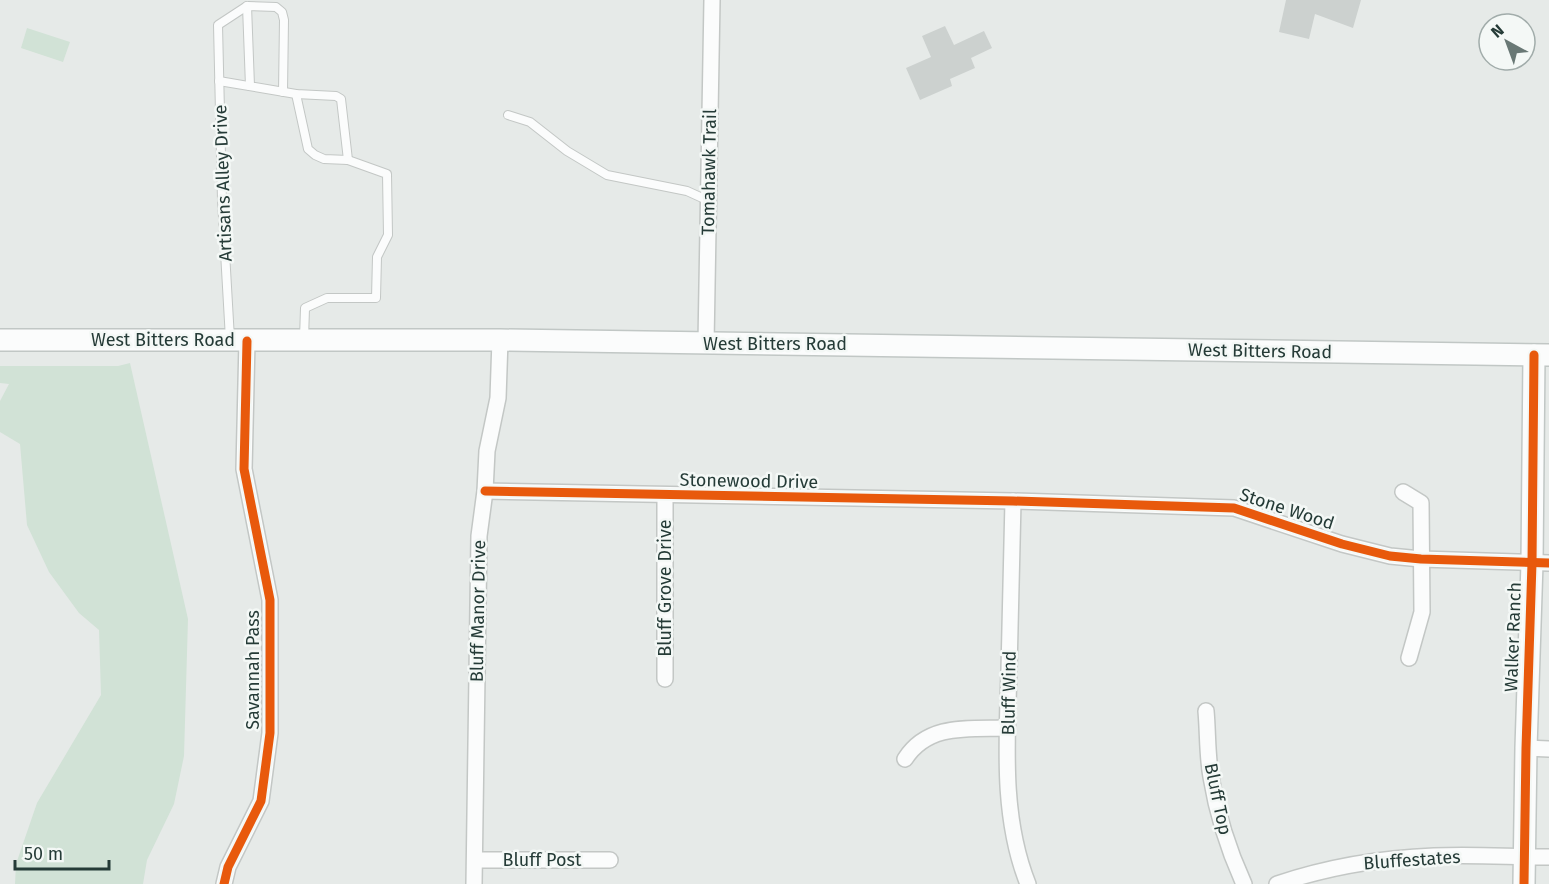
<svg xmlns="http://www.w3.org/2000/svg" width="1549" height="884" font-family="'Fira Sans',sans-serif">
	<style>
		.green { fill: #d1e2d6 }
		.building { fill: #ccd1cf }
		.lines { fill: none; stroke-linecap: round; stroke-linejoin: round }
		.lane-casing { stroke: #c3c7c5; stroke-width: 10 }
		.street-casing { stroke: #c3c7c5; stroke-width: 18 }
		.secondary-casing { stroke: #c1c7c5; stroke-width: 24 }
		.lane { stroke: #fbfcfc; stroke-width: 8 }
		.street { stroke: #fbfcfc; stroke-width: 15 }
		.secondary { stroke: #fbfcfc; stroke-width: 21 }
		.cycleway-casing { stroke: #f4f8f6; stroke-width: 13 }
		.cycleway { stroke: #e8590c; stroke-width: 9 }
		.labels { text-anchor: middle; stroke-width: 5; stroke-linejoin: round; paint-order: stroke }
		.street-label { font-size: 18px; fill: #253b37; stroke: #f4f8f6 }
	</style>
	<rect width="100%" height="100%" fill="#e6eae8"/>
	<g class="green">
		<path d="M27,28l43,14 -7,20 -42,-14z"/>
		<path d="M130,363l58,256 -4,137 -10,48 -27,56 -4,24h-128l1,-20 21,-61 64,-108 -2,-65 -20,-17 -30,-41 -22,-47 -7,-81 -20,-12v-31l9,-17 -9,-1v-17h118z"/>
	</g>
	<g class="building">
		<path d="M1286,0h75l-8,28 -38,-14 -6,25 -30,-7z"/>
		<path d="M945,26l9,19 30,-14 8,17 -21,10 4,10 -25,11 2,7 -32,14 -14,-32 25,-11 -9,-21z"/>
	</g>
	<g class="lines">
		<g class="lane-casing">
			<g id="lane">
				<path d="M219,81l77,13 40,2 5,3 7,61"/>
				<path d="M250,86l-3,-80 29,1 6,5 2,8 -1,72"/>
				<path d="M296,94l12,55 7,6 9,4 24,1 39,14 1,61 -11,22 -1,41h-49l-22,10 -1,31"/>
				<path d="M508,115l22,7 37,29 40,24 80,16 22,10"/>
				<path d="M230,339l-8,-139 -4,-175 29,-19"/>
			</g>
		</g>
		<g class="street-casing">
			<g id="street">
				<path d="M706,343l6,-343"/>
				<path d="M485,491l528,10 221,7 108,36 48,12 31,3 128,4"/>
				<path d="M1403,492l18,11 1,109 -13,46"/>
				<path d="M1013,501c-1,56 -3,113 -4,170 -2,70 -8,146 19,213"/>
				<path d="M665,679v-183"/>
				<path d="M1206,711c2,22 1,44 5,66 6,37 17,72 33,107"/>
				<path d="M1526,748l23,1"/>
				<path d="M905,759c23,-36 64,-30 102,-31"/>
				<path d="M475,860h135"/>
				<path d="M224,884l4,-17 33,-66 9,-68v-133l-26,-131 3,-128"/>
				<path d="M474,884l5,-348 6,-45 2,-40 11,-53 2,-58"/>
				<path d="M1277,884c51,-17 104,-26 157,-28 39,-2 77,1 115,1"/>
			</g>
		</g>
		<g class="secondary-casing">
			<g id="secondary">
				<path d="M0,340h500l1049,15"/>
				<path d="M1524,884l2,-136 6,-185 2,-208"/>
			</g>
		</g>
		<use href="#lane" class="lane"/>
		<use href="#street" class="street"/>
		<use href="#secondary" class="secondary"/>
		<g class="cycleway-casing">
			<g id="cycleway">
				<path d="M485,491l528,10 221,7 108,36 48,12 31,3 128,4"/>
				<path d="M224,884l4,-17 33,-66 9,-68v-133l-26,-131 3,-128"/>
				<path d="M1524,884l2,-136 6,-185 2,-208"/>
			</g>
		</g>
		<use href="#cycleway" class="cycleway"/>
	</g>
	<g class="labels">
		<g class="street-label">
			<text transform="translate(709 172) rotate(-89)" y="6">Tomahawk Trail</text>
			<text transform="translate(223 183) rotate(-92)" y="6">Artisans Alley Drive</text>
			<text x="163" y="346">West Bitters Road</text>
			<text x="775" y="350">West Bitters Road</text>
			<text transform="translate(1260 351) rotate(1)" y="6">West Bitters Road</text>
			<text transform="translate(749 481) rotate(1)" y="6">Stonewood Drive</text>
			<text transform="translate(1287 509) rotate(18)" y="6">Stone Wood</text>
			<text transform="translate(665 588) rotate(-90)" y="6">Bluff Grove Drive</text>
			<text transform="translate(478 611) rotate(-89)" y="6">Bluff Manor Drive</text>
			<text transform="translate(1513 637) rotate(-88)" y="6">Walker Ranch</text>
			<text transform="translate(253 670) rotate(-90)" y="6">Savannah Pass</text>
			<text transform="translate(1009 693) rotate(-89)" y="6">Bluff Wind</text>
			<text transform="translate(1218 799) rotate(78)" y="6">Bluff Top</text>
			<text x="542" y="866">Bluff Post</text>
			<text transform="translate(1412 860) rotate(-4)" y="6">Bluffestates</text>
		</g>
	</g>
	<g transform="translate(1507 42) rotate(319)"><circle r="28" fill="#f4f8f6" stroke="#a1acaa" stroke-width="1.5"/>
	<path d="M0-4.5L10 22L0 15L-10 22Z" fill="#697875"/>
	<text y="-9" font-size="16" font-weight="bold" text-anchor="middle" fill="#253b37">N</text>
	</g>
	<path d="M15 860v9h94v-9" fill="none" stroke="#253b37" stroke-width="3"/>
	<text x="24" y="860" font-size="18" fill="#253b37" stroke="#f4f8f6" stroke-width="4.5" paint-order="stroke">50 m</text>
</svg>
